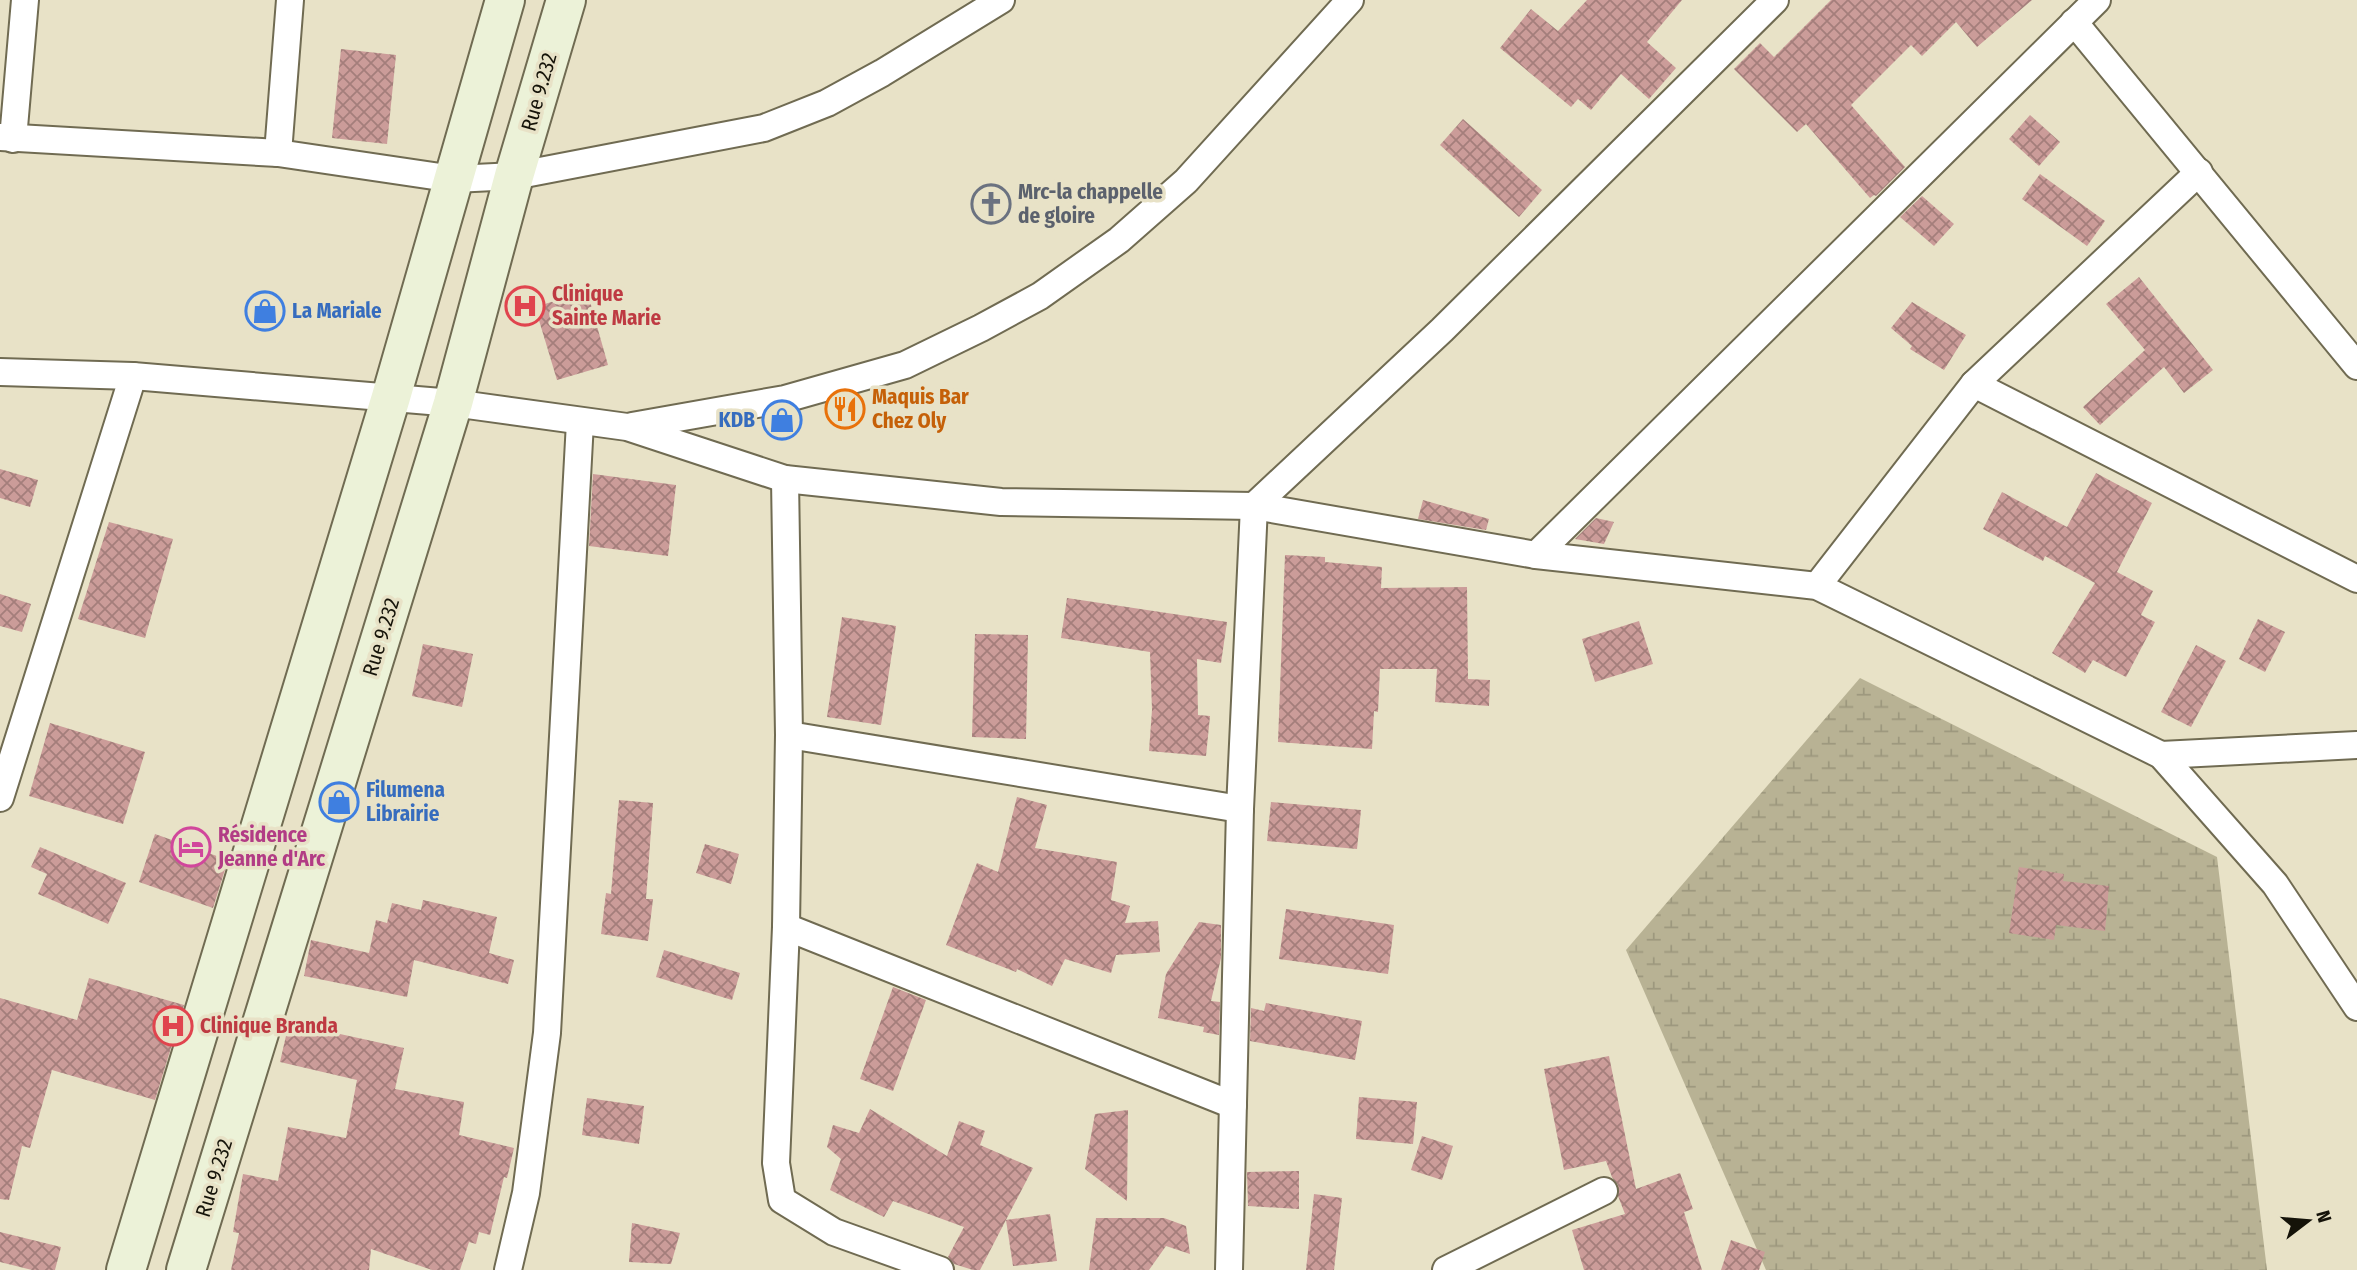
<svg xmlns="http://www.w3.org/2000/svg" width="2357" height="1270" font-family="'Fira Sans Condensed',sans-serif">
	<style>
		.wetland { fill: url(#wetland-marsh) }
		.building { fill: url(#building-cross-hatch) }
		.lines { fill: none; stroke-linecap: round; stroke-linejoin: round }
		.street-casing { stroke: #706b52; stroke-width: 30 }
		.secondary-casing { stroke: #706b52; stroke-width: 42 }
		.street { stroke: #fff; stroke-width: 26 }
		.secondary { stroke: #ecf2d8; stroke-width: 38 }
		.labels { text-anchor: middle; stroke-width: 7; stroke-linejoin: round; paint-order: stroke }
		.street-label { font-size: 21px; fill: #151309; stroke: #e8e2c7 }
		.worship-label { font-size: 21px; font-weight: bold; fill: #5b616d; stroke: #e8e2c7; text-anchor: start }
		.health-label { font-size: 21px; font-weight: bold; fill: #be3a42; stroke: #e8e2c7; text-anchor: start }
		.shop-label { font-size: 21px; font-weight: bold; fill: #366cbe; stroke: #e8e2c7; text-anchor: start }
		.food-label { font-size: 21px; font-weight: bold; fill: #c56008; stroke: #e8e2c7; text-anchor: start }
		.hotel-label { font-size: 21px; font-weight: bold; fill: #b23c85; stroke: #e8e2c7; text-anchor: start }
	</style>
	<defs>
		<pattern id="wetland-marsh" width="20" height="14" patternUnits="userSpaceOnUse" patternTransform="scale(1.75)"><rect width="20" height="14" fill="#b8b294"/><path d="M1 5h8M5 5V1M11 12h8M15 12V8" fill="none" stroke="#9d987e"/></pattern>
		<pattern id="building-cross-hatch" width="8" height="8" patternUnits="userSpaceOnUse" patternTransform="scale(1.75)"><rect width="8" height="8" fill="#cb9c99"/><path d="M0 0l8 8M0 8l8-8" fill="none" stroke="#a47e7b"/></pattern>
	</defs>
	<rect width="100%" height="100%" fill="#e8e2c7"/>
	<path class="wetland" d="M1860,678l357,179 50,413h-501l-140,-320z"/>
	<g class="building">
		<path d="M1587,0h95l-35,42 29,26 -27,31 -28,-25 -30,36 -13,-11 -7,8 -71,-59 31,-39 27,22z"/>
		<path d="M1831,0h201l-55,47 -21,-25 -34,34 -11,-11 -60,60 54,62 -29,29 -2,-1 -4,3 -64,-74 -9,8 -63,-63 26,-26 14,14z"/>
		<path d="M341,49l55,6 -9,89 -55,-6z"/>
		<path d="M2030,115l30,27 -21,24 -30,-27z"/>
		<path d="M1463,119l79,71 -23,27 -79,-72z"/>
		<path d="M2040,174l65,47 -18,25 -65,-47z"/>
		<path d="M1922,196l32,28 -20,22 -34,-29z"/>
		<path d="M2139,277l74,93 -29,23 -20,-26 -64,58 -17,-18 62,-57 -39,-46z"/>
		<path d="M587,291l21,74 -51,15 -22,-73z"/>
		<path d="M1912,302l54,33 -22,35 -34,-21 2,-3 -21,-18z"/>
		<path d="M0,469l38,11 -8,27 -30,-9z"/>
		<path d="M2096,473l56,30 -35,69 36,19 -12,24 14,7 -29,55 -33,-17 -8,13 -33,-20 43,-70 -50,-27 -2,5 -60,-32 19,-37 65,35z"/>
		<path d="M593,474l83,11 -8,71 -79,-10z"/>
		<path d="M1423,500l66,19 -3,11 -68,-11z"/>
		<path d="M1596,518l18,4 -10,22 -29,-5z"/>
		<path d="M109,522l64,17 -28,99 -67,-19z"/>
		<path d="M1285,555l40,2v5l57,5 -1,21 86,-1 1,92 22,1 -1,26 -54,-4 2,-33h-57l-2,43 -4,-1 -2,38 -94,-7z"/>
		<path d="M0,594l31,10 -9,28 -22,-6z"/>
		<path d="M1067,598l160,24 -6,41 -24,-4 1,56 12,1 -4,40 -57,-5 3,-41 -2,-58 -89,-14z"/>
		<path d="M842,617l54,9 -15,99 -54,-8z"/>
		<path d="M2258,619l27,13 -20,40 -26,-13z"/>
		<path d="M1639,621l14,43 -58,18 -13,-43z"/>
		<path d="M975,634l53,1 -2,104 -54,-2z"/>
		<path d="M423,644l50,10 -11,53 -50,-11z"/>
		<path d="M2196,645l30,16 -35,66 -30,-15z"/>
		<path d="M50,723l95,29 -22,72 -94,-28z"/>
		<path d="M1017,797l30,8 -12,43 82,14 -6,38 19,6 -5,17 33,-2 2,31 -44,3 -5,18 -46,-14 -13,27 -35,-17 -1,3 -70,-27 31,-82 21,9z"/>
		<path d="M619,800l34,3 -7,96h7l-5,42 -47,-7 5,-41 5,1z"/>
		<path d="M1271,802l90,8 -4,39 -90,-8z"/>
		<path d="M155,834l73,26 -15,48 -74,-26z"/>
		<path d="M705,844l34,10 -8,30 -35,-11z"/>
		<path d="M40,847l86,36 -18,41 -70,-30 9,-20 -16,-7z"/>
		<path d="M2019,867l45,7 -1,7 46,5 -4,45 -49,-6 -2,15 -45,-7z"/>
		<path d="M423,900l74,17 -8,36 25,7 -6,24 -94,-24 -7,37 -103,-21 7,-36 58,13 7,-33 11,3 5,-20 29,7z"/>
		<path d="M1286,909l108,16 -6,49 -109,-15z"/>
		<path d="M1199,922l22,3v33l-10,43 9,1 -1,33 -16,-3 1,-5 -46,-9 8,-44z"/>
		<path d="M664,950l76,23 -8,27 -76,-23z"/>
		<path d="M89,978l95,27 -29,95 -103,-30 -22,78 -8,-2 -13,54 -9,-1v-201l77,22z"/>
		<path d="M893,987l33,13 -33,91 -33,-12z"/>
		<path d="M1266,1003l96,18 -7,39 -105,-19 1,-33 13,3z"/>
		<path d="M288,1027l19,4 1,-4 96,21 -9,41 69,13 -5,33 55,13 -7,30 -3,-1 -14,58 -11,-3 -3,12 -7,-2 -9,28h-28l-61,-21 -2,21h-138l8,-37 -6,-1 10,-58 35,7 10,-54 58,11 11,-58 -77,-18z"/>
		<path d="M1609,1056l27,133 44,-16 13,36 -9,3 18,58h-118l-12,-40 53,-16 -7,-18v-11l-6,-8 -6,-16 -42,9 -20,-101z"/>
		<path d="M1359,1097l58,5 -4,42 -57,-5z"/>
		<path d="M587,1098l57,8 -5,38 -57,-9z"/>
		<path d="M870,1109l77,47 12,-35 26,10 -5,14 53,23 -53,102h-7l-19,-6 -6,-7 16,-30 -71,-26 -9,16 -54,-27 11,-31 -14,-12 6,-22 26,8z"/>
		<path d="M1128,1110l-1,91 -42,-32 10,-55z"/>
		<path d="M1422,1136l31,10 -11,34 -31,-10z"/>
		<path d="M1299,1171v38l-51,-3 -1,-34z"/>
		<path d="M1314,1194l28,4 -8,72h-28z"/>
		<path d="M1050,1214l7,47 -44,5 -7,-46z"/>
		<path d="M1096,1218h68l22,8 4,28 -24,-8 -17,24h-60z"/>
		<path d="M632,1223l48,10 -9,31 -42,-2z"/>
		<path d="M0,1232l61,15 -6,23h-23l-32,-8z"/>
		<path d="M1731,1240l34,12 -6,18h-38z"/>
	</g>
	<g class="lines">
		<g class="street-casing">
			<g id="street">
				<path d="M2074,22l283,344"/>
				<path d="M0,137l278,16 176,26 60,-3 250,-48 63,-25 55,-30 119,-73"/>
				<path d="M13,139l12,-139"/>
				<path d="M278,153l12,-153"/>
				<path d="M0,372l133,4 320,27 174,24 158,52 216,23 253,4 282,49 281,31 344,169 114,129 82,123"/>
				<path d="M1974,384l383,195"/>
				<path d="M632,426l153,-27 120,-34 76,-37 59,-32 79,-56 67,-59 164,-181"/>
				<path d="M785,479l4,256 -3,192 -10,236 6,37 52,32 106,38"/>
				<path d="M1536,555l561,-555"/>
				<path d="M1817,586l157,-202 225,-212"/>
				<path d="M789,735l451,74"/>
				<path d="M2161,755l196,-10"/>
				<path d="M0,798l133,-422"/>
				<path d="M786,927l447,178"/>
				<path d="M508,1270l18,-77 21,-160 33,-611"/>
				<path d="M1229,1270l11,-461 14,-303 188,-176 333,-330"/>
				<path d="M1446,1270l158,-79"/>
			</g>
		</g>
		<g class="secondary-casing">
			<g id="secondary">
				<path d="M126,1270l265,-873 114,-397"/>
				<path d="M186,1270l267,-867 61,-227 52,-176"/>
			</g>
		</g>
		<use href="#street" class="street"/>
		<use href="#secondary" class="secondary"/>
	</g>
	<defs>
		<g id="church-ring" transform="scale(2.0125)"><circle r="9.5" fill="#e8e2c7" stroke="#6b7280" stroke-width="1.5"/><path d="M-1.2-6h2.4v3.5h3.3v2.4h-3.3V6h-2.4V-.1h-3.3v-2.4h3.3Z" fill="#6b7280"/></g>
		<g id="hospital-ring" transform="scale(2.0125)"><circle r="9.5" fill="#e8e2c7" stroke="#e0444e" stroke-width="1.5"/><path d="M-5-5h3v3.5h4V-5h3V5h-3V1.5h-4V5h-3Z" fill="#e0444e"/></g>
		<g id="shop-ring" transform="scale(2.0125)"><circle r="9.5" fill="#e8e2c7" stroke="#3f7fe0" stroke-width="1.5"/><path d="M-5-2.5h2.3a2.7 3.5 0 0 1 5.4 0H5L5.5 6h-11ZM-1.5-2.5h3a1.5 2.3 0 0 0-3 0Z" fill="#3f7fe0"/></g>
		<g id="restaurant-ring" transform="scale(2.0125)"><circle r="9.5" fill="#e8e2c7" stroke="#e8710a" stroke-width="1.5"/><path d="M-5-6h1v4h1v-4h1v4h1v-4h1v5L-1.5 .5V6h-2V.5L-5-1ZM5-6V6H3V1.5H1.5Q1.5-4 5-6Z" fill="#e8710a"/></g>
		<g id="hotel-ring" transform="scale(2.0125)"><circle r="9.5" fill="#e8e2c7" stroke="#d1479c" stroke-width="1.5"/><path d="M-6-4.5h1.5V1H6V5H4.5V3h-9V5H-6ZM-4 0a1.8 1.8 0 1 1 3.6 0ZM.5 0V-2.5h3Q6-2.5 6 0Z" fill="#d1479c"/></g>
	</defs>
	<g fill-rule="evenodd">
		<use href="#church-ring" x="991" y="204"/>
		<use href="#hospital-ring" x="525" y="306"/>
		<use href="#shop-ring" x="265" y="311"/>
		<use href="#restaurant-ring" x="845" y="409"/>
		<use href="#shop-ring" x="782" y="420"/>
		<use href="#shop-ring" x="339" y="802"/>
		<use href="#hotel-ring" x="191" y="847"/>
		<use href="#hospital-ring" x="173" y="1026"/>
	</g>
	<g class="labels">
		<g class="street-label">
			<text transform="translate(539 92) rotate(-74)" y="7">Rue 9.232</text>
			<text transform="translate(381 637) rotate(-73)" y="7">Rue 9.232</text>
			<text transform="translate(214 1178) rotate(-73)" y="7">Rue 9.232</text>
		</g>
		<g class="worship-label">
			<text x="1018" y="199">Mrc-la chappelle<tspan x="1018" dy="24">de gloire</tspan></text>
		</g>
		<g class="health-label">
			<text x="552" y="301">Clinique<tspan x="552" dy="24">Sainte Marie</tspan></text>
			<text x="200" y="1033">Clinique Branda</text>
		</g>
		<g class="shop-label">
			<text x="292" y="318">La Mariale</text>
			<text x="755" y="427" text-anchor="end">KDB</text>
			<text x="366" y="797">Filumena<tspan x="366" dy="24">Librairie</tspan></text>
		</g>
		<g class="food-label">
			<text x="872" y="404">Maquis Bar<tspan x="872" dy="24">Chez Oly</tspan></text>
		</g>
		<g class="hotel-label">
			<text x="218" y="842">Résidence<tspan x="218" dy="24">Jeanne d'Arc</tspan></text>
		</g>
	</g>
	<g transform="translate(2308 1221) rotate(74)" stroke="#e8e2c7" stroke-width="5" paint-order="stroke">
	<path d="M0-5L12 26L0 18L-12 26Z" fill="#151309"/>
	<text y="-10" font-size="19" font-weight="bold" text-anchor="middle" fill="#151309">N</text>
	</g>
</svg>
